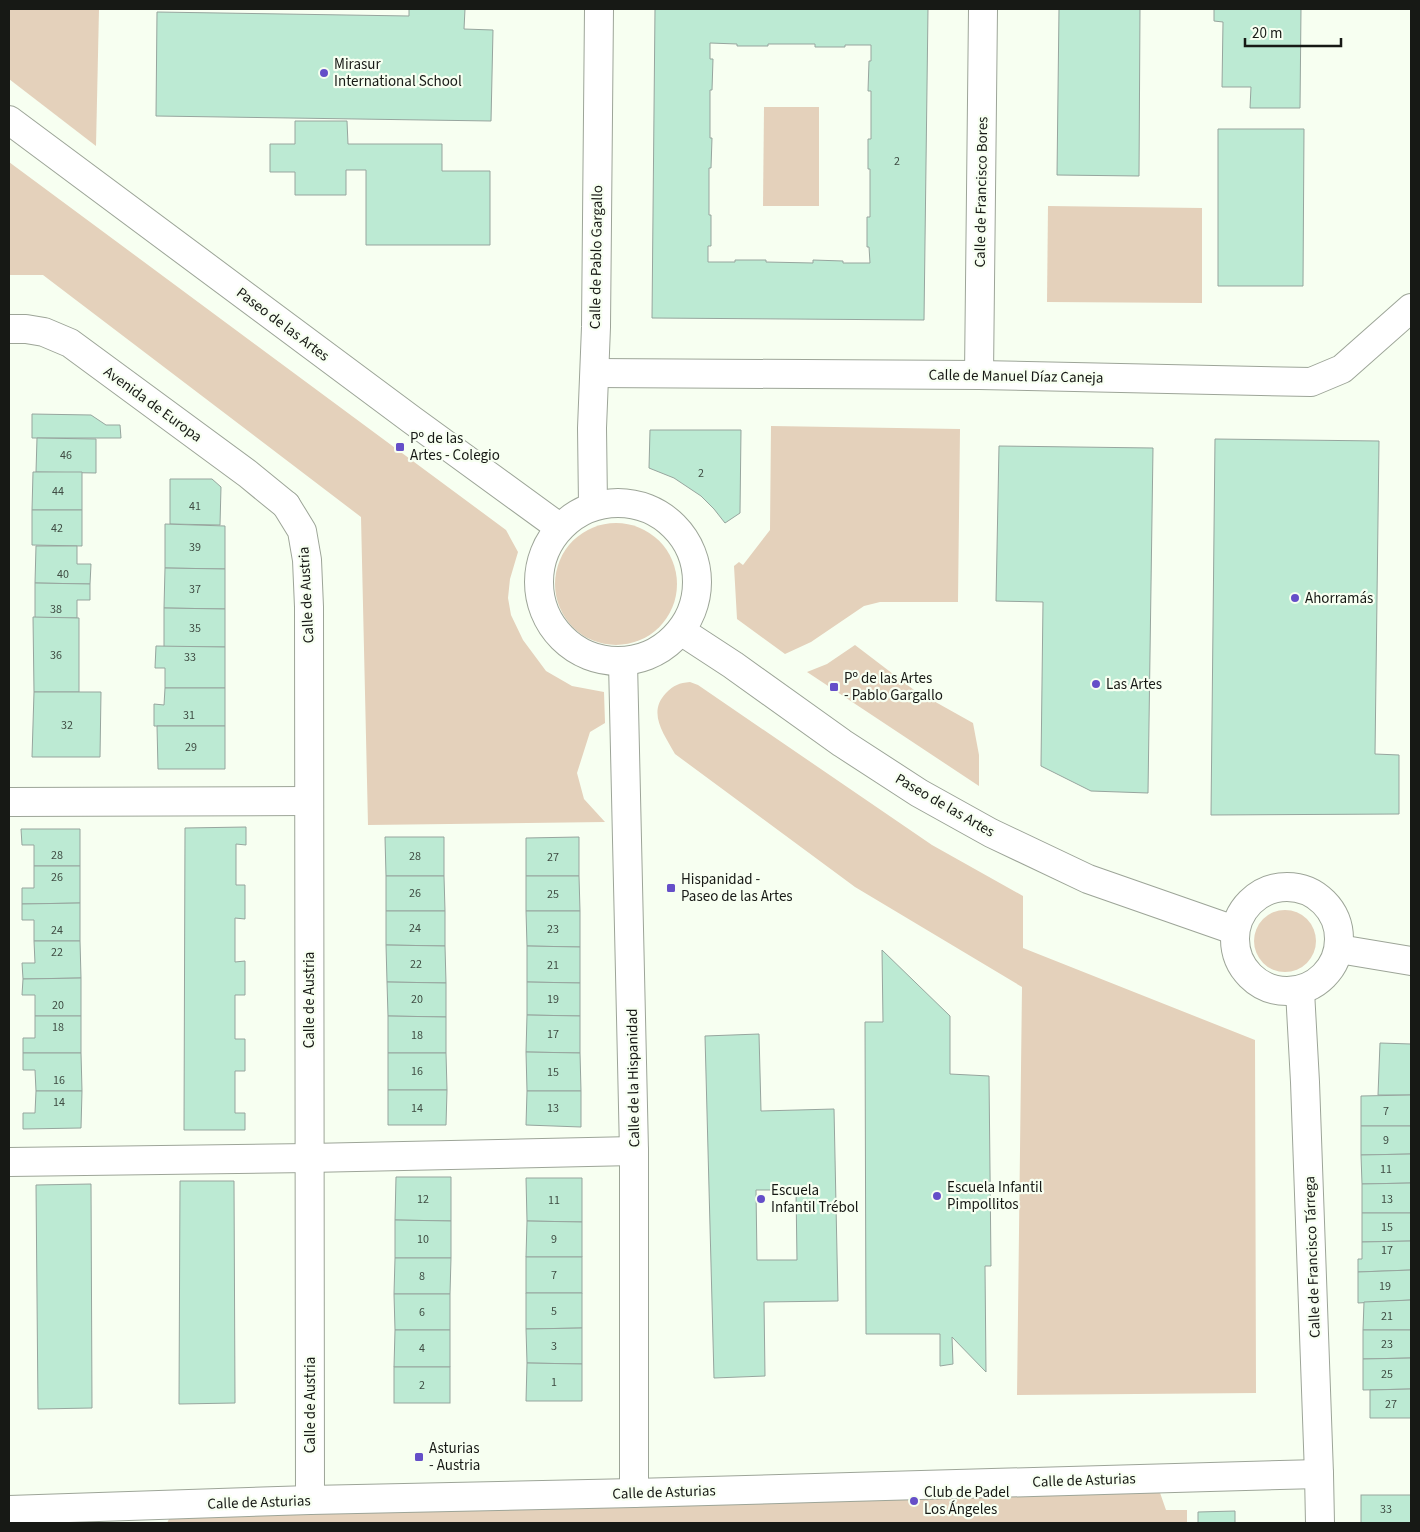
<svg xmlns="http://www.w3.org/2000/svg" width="1420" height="1532" font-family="'Source Sans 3',sans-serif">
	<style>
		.green { fill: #e4d1bb }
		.building { fill: #bcead3; stroke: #97a59e; fill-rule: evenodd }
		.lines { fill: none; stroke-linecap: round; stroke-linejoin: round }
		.pedestrian-casing { stroke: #9da598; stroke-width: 30 }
		.minor-casing { stroke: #9da598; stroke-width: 30 }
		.tertiary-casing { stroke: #9da598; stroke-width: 30 }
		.secondary-casing { stroke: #9da598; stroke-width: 30 }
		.pedestrian { stroke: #fff; stroke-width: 28 }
		.minor { stroke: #fff; stroke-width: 28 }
		.tertiary { stroke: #fff; stroke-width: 28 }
		.secondary { stroke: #fff; stroke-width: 28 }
		.poi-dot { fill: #654fc8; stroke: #f7fff1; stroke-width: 2 }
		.labels { text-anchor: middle; stroke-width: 4.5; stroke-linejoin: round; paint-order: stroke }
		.number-label { font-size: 12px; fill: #404d44 }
		.poi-label { font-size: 15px; fill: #171915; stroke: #f7fff1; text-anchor: start }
		.street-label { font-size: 15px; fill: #171915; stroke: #f7fff1 }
	</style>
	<rect width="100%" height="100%" fill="#f7fff1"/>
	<g class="green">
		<path d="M9,9h90l-3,137 -87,-67z"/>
		<path d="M764,107h55v99h-56z"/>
		<path d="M9,162l497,368 12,22 -8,27 -2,19 3,17 12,25 23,31 26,15 32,6 1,31 -15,9 -13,41 7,26 21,23 -237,3 -7,-308 -318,-242h-34z"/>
		<path d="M1048,206l154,2v95l-155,-1z"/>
		<path d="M771,426l189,3 -2,173h-78l-16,4 -53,36 -26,12 -48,-35 -3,-53 5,-4 4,3 27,-35z"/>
		<circle cx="616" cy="584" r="61"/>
		<path d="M855,645l59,45 59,33 6,32v31l-172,-114 20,-8z"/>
		<path d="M690,682l8,3 234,160 91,51v52l232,92 1,353 -239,2 5,-408 -167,-100 -180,-133c-11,-20 -28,-41 -9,-61 8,-8 13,-10 24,-11z"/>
		<circle cx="1285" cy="941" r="31"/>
		<path d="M1158,1487l8,23h21v13h-1020l4,-8z"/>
	</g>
	<g class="building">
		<path d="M409,9h56l-1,20 29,1 -2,91 -335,-5 1,-104 252,4z"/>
		<path d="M655,9h273l-4,311 -272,-2zM710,43l27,1v2h31v-2h47v3h30v-2h26v16h-2l-1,30h3v48h-3v30h2v48h-3v30h2l1,16h-27v-2l-30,-1v3l-47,-1v-2h-31v2h-27v-16h3v-31h-2v-47h2l1,-30h-2v-48h2l1,-31h-3z"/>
		<path d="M1059,9h81l-1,167 -82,-1z"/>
		<path d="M1214,9h87l-1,99h-50l1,-21h-29l1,-65 -9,-1z"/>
		<path d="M295,121h52l1,23h94v27h48v74h-124v-75h-20v25h-51v-23h-25v-28h25z"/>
		<path d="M1218,129h86l-1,157h-85z"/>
		<path d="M32,414l59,1 15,10h14l1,13h-89z"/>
		<path d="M650,430h91l-1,83 -15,10 -11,-14 -13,-13 -27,-18 -25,-10z"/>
		<path d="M37,438l59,1v34l-60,-1z"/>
		<path d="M1215,439l164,2 -4,313 24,1v59l-188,1z"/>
		<path d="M999,446l154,2 -5,345 -57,-2 -50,-25 2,-164 -47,-1z"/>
		<path d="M33,472h49v38h-50z"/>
		<path d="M170,479h42l9,8 -1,38 -50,-1z"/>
		<path d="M32,510h50v36l-50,-1z"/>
		<path d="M165,524l60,2v43l-60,-1z"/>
		<path d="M36,546h41v18h14l-1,20 -55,-1z"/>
		<path d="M165,568l60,1v40l-61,-1z"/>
		<path d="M35,583l55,1v16h-13v18h-42z"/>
		<path d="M164,608l61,1v38h-61z"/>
		<path d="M33,617l46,1v74h-45z"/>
		<path d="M156,646l69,1v41h-60v-20h-10z"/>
		<path d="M165,688h60v38h-71v-22l10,1z"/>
		<path d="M34,692h67l-1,65h-68z"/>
		<path d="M157,726h68v43h-67z"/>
		<path d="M246,827v18l-10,-1v41h9v34l-10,-1v44l10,-1v34h-10v44h10v32h-10v42h10v17h-61l1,-302z"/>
		<path d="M21,829h59v37h-46v-21h-12z"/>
		<path d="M385,837h59v39h-58z"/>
		<path d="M579,837v39h-53v-38z"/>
		<path d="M34,866h46v37l-58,1v-16h12z"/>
		<path d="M386,876h58l1,35h-59z"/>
		<path d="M526,876h53l1,35h-54z"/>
		<path d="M80,903v38h-46v-21h-12v-16z"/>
		<path d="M386,911h59v35l-59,-1z"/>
		<path d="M526,911h54v36l-53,-1z"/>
		<path d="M34,941h46l1,37 -58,1 -1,-16h13z"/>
		<path d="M386,945l59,1 1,37 -59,-1z"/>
		<path d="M527,946l53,1v36l-53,-1z"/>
		<path d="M882,950l68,66v58l39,2 2,190h-6l1,106 -34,-35 1,27 -13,2v-32h-74l-1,-312h18z"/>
		<path d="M81,978v38h-46v-21h-13l1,-16z"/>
		<path d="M387,982l59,1v34l-58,-1z"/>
		<path d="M527,982l53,1v33l-53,-1z"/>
		<path d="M527,1015l53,1v37l-54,-1z"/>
		<path d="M35,1016h46v37h-58v-15h12z"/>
		<path d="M388,1016l58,1v36h-58z"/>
		<path d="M759,1034l2,77 73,-2 4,192 -74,1 1,74 -51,2 -9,-342zM756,1190h40l1,70h-40z"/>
		<path d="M1380,1043l31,1v51h-33z"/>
		<path d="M526,1052l54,1 1,38h-54z"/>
		<path d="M23,1053h58l1,38h-46l-1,-21h-12z"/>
		<path d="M388,1053h58l1,37h-59z"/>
		<path d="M388,1090h59l-1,35h-58z"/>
		<path d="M36,1091h46l-1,37 -58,1v-16h12z"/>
		<path d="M527,1091h54v36l-55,-2z"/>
		<path d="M1411,1095v31h-50v-30z"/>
		<path d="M1361,1126h50v28l-50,1z"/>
		<path d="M1411,1154v29l-49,1 -1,-29z"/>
		<path d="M396,1177h55v44l-56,-1z"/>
		<path d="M526,1178h56v44l-55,-1z"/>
		<path d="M180,1181h54l1,222 -56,1z"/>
		<path d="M1411,1183v30h-49v-29z"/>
		<path d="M91,1184l1,224 -54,1 -2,-224z"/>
		<path d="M1362,1213h49v28l-49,1z"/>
		<path d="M395,1220l56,1v37h-56z"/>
		<path d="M527,1221l55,1v35h-56z"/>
		<path d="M1411,1241v29l-53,2v-13h4v-17z"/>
		<rect x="526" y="1257" width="56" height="36"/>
		<path d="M395,1258h56l-1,36h-56z"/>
		<path d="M1411,1270v30l-53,3v-31z"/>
		<path d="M526,1293h56v35l-56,1z"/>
		<path d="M394,1294h56v36h-55z"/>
		<path d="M1411,1300v30h-48l1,-28z"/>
		<path d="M582,1328v36l-55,-1 -1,-34z"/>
		<path d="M395,1330h55v37h-56z"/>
		<path d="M1363,1330h48v28l-48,1z"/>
		<path d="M1411,1358v31l-48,1v-31z"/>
		<path d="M527,1363l55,1v37h-56z"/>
		<rect x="394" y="1367" width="56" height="36"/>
		<path d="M1411,1389v29h-41v-28z"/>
		<rect x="1361" y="1495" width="50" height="28"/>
		<path d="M1235,1511v12h-37v-11z"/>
	</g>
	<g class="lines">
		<g class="pedestrian-casing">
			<g id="pedestrian">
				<path d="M9,802l299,-1"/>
				<path d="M9,1162l300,-4 325,-7"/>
			</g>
		</g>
		<g class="minor-casing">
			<g id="minor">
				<path d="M595,373l384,2 332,7 31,-13 69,-61"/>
				<path d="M979,375l4,-366"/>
				<path d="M286,505l16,26 5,29 2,47 1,893"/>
				<path d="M593,505l-1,-77 4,-101 3,-318"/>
				<path d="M623,662l11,489v342"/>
				<path d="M1300,991l5,91 14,392 1,49"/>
				<path d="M9,1510l301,-10 324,-7 685,-19"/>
			</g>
		</g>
		<g class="tertiary-casing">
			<path id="tertiary" d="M9,329h17l18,3 26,11 178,131 38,31"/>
		</g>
		<g class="secondary-casing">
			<g id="secondary">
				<path d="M9,120l403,300 147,107"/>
				<circle cx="618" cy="582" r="79"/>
				<path d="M681,631l52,34 109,78 77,50 72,40 97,46 146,51"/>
				<circle cx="1287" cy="939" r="52"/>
				<path d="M1339,949l72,12"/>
			</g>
		</g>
		<use href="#pedestrian" class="pedestrian"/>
		<use href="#minor" class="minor"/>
		<use href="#tertiary" class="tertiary"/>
		<use href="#secondary" class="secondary"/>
	</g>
	<g class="poi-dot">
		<circle cx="324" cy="73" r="5"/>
		<rect x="395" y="442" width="10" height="10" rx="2.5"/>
		<circle cx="1295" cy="598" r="5"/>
		<circle cx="1096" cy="684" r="5"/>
		<rect x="829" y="682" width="10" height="10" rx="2.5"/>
		<rect x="666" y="883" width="10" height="10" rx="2.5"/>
		<circle cx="937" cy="1196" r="5"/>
		<circle cx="761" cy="1199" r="5"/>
		<rect x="414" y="1452" width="10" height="10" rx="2.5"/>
		<circle cx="914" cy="1501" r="5"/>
	</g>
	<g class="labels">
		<g class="number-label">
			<text x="897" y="165">2</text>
			<text x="66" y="459">46</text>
			<text x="701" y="477">2</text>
			<text x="58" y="495">44</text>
			<text x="195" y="510">41</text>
			<text x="57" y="532">42</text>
			<text x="195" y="551">39</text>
			<text x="63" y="578">40</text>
			<text x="195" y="593">37</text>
			<text x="56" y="613">38</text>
			<text x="195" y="632">35</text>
			<text x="56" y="659">36</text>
			<text x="190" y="661">33</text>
			<text x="189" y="719">31</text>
			<text x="67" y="729">32</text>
			<text x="191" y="751">29</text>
			<text x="57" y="859">28</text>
			<text x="415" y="860">28</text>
			<text x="553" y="861">27</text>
			<text x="57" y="881">26</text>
			<text x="415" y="897">26</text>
			<text x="553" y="898">25</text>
			<text x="415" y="932">24</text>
			<text x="553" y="933">23</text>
			<text x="57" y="934">24</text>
			<text x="57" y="956">22</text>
			<text x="416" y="968">22</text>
			<text x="553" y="969">21</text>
			<text x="417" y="1003">20</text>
			<text x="553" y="1003">19</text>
			<text x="58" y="1009">20</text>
			<text x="58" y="1031">18</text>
			<text x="553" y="1038">17</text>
			<text x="417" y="1039">18</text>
			<text x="417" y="1075">16</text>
			<text x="553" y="1076">15</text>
			<text x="59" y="1084">16</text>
			<text x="59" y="1106">14</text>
			<text x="417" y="1112">14</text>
			<text x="553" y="1112">13</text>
			<text x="1386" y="1115">7</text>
			<text x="1386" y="1144">9</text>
			<text x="1386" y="1173">11</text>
			<text x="423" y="1203">12</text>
			<text x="1387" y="1203">13</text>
			<text x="554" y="1204">11</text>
			<text x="1387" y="1231">15</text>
			<text x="423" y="1243">10</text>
			<text x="554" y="1243">9</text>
			<text x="1387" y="1254">17</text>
			<text x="554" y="1279">7</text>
			<text x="422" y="1280">8</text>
			<text x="1385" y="1290">19</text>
			<text x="554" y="1315">5</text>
			<text x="422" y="1316">6</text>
			<text x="1387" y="1320">21</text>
			<text x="1387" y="1348">23</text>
			<text x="554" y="1350">3</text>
			<text x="422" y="1352">4</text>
			<text x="1387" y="1378">25</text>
			<text x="554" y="1386">1</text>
			<text x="422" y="1389">2</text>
			<text x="1391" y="1408">27</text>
			<text x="1386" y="1513">33</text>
		</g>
		<g class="poi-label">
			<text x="334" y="69">Mirasur<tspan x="334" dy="17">International School</tspan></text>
			<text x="410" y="443">Pº de las<tspan x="410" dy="17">Artes - Colegio</tspan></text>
			<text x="1305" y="603">Ahorramás</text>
			<text x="844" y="683">Pº de las Artes<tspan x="844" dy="17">- Pablo Gargallo</tspan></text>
			<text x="1106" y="689">Las Artes</text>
			<text x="681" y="884">Hispanidad -<tspan x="681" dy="17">Paseo de las Artes</tspan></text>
			<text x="947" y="1192">Escuela Infantil<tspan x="947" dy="17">Pimpollitos</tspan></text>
			<text x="771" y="1195">Escuela<tspan x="771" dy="17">Infantil Trébol</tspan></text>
			<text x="429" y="1453">Asturias<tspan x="429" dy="17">- Austria</tspan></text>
			<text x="924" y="1497">Club de Padel<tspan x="924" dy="17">Los Ángeles</tspan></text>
		</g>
		<g class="street-label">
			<text transform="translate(981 192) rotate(-89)" y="5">Calle de Francisco Bores</text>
			<text transform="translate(596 257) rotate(-89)" y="5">Calle de Pablo Gargallo</text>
			<text transform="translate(283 324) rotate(37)" y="5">Paseo de las Artes</text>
			<text transform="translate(1016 376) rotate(1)" y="5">Calle de Manuel Díaz Caneja</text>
			<text transform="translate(153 404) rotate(36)" y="5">Avenida de Europa</text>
			<text transform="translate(306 595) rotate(-93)" y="5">Calle de Austria</text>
			<text transform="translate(945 805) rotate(30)" y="5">Paseo de las Artes</text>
			<text transform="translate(309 1000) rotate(-90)" y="5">Calle de Austria</text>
			<text transform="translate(633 1078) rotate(-91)" y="5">Calle de la Hispanidad</text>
			<text transform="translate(1312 1257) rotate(-92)" y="5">Calle de Francisco Tárrega</text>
			<text transform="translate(310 1405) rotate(-90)" y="5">Calle de Austria</text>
			<text transform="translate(1084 1480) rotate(-2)" y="5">Calle de Asturias</text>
			<text transform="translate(664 1492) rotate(-2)" y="5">Calle de Asturias</text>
			<text transform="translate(259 1502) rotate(-2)" y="5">Calle de Asturias</text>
		</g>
	</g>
	<rect width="1420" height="1532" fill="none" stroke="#171915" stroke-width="20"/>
	<path d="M1245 38v8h96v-8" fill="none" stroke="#171915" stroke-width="2.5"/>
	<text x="1252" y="38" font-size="15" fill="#171915" stroke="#f7fff1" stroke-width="4" paint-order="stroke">20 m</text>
</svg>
